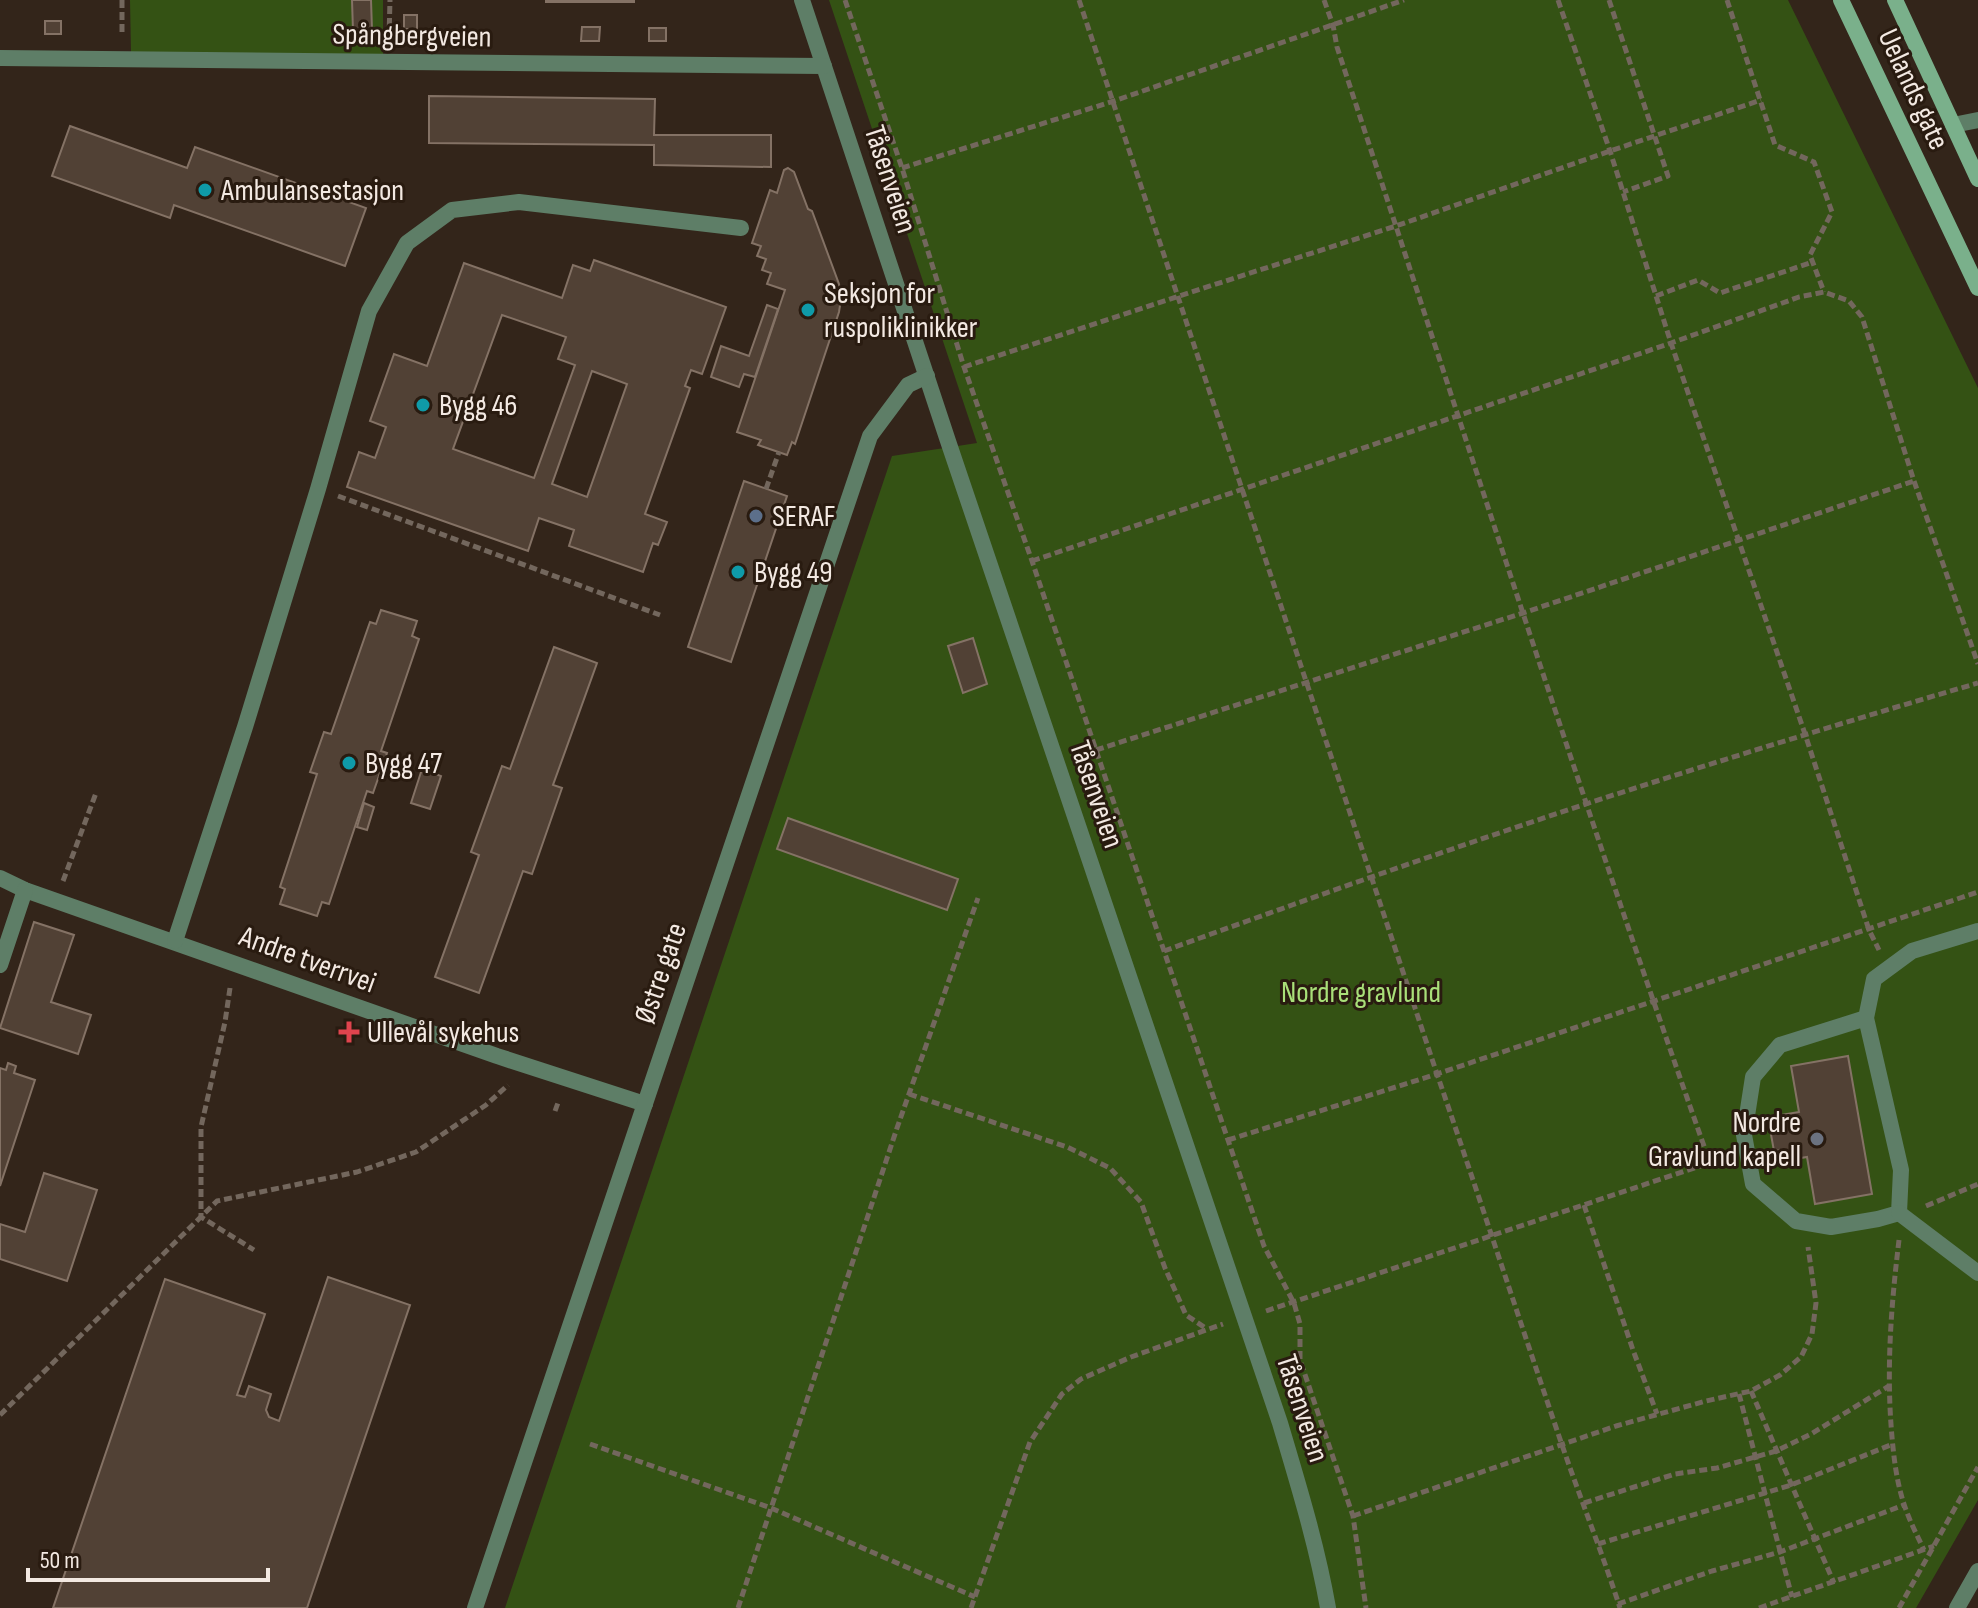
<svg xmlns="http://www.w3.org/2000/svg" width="1978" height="1608" font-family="'Sofia Sans Condensed',sans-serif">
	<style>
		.green { fill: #345214 }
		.building { fill: #514135; stroke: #847265; stroke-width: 2; fill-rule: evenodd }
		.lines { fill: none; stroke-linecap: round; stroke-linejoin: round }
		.path { stroke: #73675d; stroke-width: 5; stroke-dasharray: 8 4; stroke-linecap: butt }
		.service { stroke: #5e7e67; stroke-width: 16 }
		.minor { stroke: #5e7e67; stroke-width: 16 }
		.tertiary { stroke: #5e7e67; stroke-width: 16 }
		.secondary { stroke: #7ab08b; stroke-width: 16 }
		.culture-dot { fill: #0f9aa8; stroke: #291b10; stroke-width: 3 }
		.service-dot { fill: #5c6f8a; stroke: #291b10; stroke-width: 3 }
		.health-dot { fill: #e0444e; stroke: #291b10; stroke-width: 3 }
		.worship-dot { fill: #6b7280; stroke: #291b10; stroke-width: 3 }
		.labels { text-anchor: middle; stroke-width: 6; stroke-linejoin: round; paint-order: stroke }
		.street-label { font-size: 30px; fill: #f3e9e2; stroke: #291b10 }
		.poi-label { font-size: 30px; fill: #f3e9e2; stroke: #291b10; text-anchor: start }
		.park-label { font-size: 30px; fill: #a9e079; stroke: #291b10 }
	</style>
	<rect width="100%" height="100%" fill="#33251a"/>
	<g class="green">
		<path d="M130,0h253v57l-252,-5z"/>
		<path d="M829,0h959l190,388v1112l-62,108h-1411l387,-1152 85,-13z"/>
	</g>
	<g class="building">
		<path d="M352,0h19l1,30 -19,1z"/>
		<rect x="546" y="0" width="88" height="2"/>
		<rect x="404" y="15" width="13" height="14"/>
		<rect x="45" y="21" width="16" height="13"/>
		<path d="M582,27h18l-1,14h-18z"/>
		<rect x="649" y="28" width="17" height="13"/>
		<path d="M429,96l226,3 -1,36h117v32l-117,-2v-20l-225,-2z"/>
		<path d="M70,126l117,42 8,-21 171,61 -21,58 -171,-61 -4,13 -118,-42z"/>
		<path d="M788,168l6,4 14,37 4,2 27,73 2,15 -2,13 -44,132 -3,-2 -5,13 -29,-10 3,-5 -24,-8 48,-142 -18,-6 4,-11 -9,-3 4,-11 -9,-3 4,-10 -9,-3 18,-53 7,3 7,-23z"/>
		<path d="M594,260l132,47 -24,67 -11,-4 -6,16 5,2 -45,126 22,8 -9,23 -5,-2 -10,29 -74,-26 5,-16 -35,-12 -11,33 -181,-64 12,-35 16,6 11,-31 -16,-6 24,-67 33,12 37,-103 98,35 11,-33 17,6zM502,315l64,22 -8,22 17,6 -41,113 -81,-29zM592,371l35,13 -40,113 -35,-13z"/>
		<path d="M767,305l11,4 -23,68 -11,-3 -5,13 -28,-10 10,-31 28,10z"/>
		<path d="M744,481l43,15 -56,166 -43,-15z"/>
		<path d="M381,610l36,11 -5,15 7,3 -38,112 6,2 -14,40 -6,-2 -38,113 -7,-2 -5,14 -37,-12 5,-15 -5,-2 37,-113 -7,-2 14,-40 7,2 39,-112 6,2z"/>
		<path d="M973,638l14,46 -24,9 -15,-47z"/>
		<path d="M554,647l43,16 -44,122 9,3 -30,86 -9,-3 -44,122 -44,-16 44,-122 -8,-3 31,-86 8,3z"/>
		<path d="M422,769l19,7 -11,33 -19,-6z"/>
		<path d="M364,803l10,4 -7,23 -10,-3z"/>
		<path d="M788,818l170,61 -11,31 -170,-61z"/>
		<path d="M34,922l40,13 -23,67 40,13 -13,39 -78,-26z"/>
		<path d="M1848,1056l24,138 -57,10 -8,-47 -24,4 -2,-11 -7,1 -4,-22 7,-2 -2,-11 24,-4 -8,-46z"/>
		<path d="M8,1063l8,3 -2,7 21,7 -35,106v-118l6,2z"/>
		<path d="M44,1173l53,17 -30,91 -67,-22v-35l25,8z"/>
		<path d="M328,1277l82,28 -103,303h-254l112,-329 100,35 -28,81 8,2 4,-11 22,8 -5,16 3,7 10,4z"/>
	</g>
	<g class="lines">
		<g class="path">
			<path d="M122,0v35"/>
			<path d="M845,0l57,168 62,199 68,194 196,579 36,106 30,57 6,21v36l53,156 13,92"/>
			<path d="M1079,0l358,1074c42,122 82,245 124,368 19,56 41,110 59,166"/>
			<path d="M1324,0l9,25 4,22c123,372 242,746 373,1116"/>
			<path d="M1558,0l52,151 61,192 134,391 64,196 10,20"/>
			<path d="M1609,0l59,176 -45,16"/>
			<path d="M1727,0l48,145 39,17 18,50 -22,43 14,37"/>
			<path d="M389,38l1,-38"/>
			<path d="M902,168l212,-67 290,-101"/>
			<path d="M1656,296l42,-16 22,13 93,-31"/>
			<path d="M964,367l215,-71 217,-70 214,-75 151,-51"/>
			<path d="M766,489l13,-37"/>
			<path d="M338,496l322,119"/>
			<path d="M1032,561l639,-218 128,-46 25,-5 25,9 13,16 52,164 64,183"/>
			<path d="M1096,750l427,-137 391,-132"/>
			<path d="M63,881l33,-88"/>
			<path d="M1164,951c141,-51 282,-101 425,-148 129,-42 259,-82 389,-120"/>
			<path d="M230,988l-5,34 -24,105v90l53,33"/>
			<path d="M909,1094l158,53 43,21 31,34 24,66 21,47 21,14"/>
			<path d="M555,1111l4,-11"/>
			<path d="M1228,1140l209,-66 541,-182"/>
			<path d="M1584,1205l49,145 24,64"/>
			<path d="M1926,1206l52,-22"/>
			<path d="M1899,1240c-8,66 -13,131 -7,197 2,23 5,46 12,67 5,16 13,31 20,46"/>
			<path d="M1266,1311l461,-154"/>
			<path d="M1751,1391l83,192"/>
			<path d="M1739,1394l53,203"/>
			<path d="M0,1415l217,-214 140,-29 59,-20 70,-47 22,-20"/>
			<path d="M590,1444l181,64 204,89"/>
			<path d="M1584,1503l91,-29 42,-6 59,-17 35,-17 78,-48"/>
			<path d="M1353,1516l263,-90 90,-25 45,-10 29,-16 21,-18 11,-23 4,-31 -8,-56"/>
			<path d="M1598,1544l193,-59 102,-41"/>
			<path d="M1618,1604l94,-33 68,-19 124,-47"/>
			<path d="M738,1608l159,-480 81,-230"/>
			<path d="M971,1608l59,-166 32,-48 19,-15 50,-22 92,-33"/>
			<path d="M1759,1608l175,-62"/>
			<path d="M1899,1608l79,-141"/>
		</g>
		<g class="service">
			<path d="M0,878l25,12 472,166 148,48"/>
			<path d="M175,941l70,-214 73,-238 51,-178 38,-68 45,-33 67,-8 222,26"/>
			<path d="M0,965l25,-75"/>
			<path d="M1866,1018l-86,27 -27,32 -9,58 9,49 43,37 35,6 47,-8 21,-6 2,-43 -35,-152 8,-39 38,-28 66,-20"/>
			<path d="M1899,1213l79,60"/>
		</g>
		<g class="minor">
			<path d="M802,0l146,441 332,982c18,61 37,122 48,185"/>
			<path d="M0,58l824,8"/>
			<path d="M1953,125l25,-5"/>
			<path d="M475,1608l395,-1172 38,-51 19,-9"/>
		</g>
		<path class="tertiary" d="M1957,1608l21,-37"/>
		<g class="secondary">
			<path d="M1841,0l137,288"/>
			<path d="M1895,0l83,179"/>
		</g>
	</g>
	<g class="culture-dot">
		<circle cx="205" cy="190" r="8"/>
		<circle cx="808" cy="310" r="8"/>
		<circle cx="423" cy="405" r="8"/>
		<circle cx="738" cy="572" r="8"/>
		<circle cx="349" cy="763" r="8"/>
	</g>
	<circle class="service-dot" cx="756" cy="516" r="8"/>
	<path class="health-dot" d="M345 1020h8v8h8v8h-8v8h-8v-8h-8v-8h8z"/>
	<circle class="worship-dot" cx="1817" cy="1139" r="8"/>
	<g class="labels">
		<g class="street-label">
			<text transform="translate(412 35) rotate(1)" y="10">Spångbergveien</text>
			<text transform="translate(1914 89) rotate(65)" y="10">Uelands gate</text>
			<text transform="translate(891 179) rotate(72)" y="10">Tåsenveien</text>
			<text transform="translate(1097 794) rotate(71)" y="10">Tåsenveien</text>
			<text transform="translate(308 959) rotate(20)" y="10">Andre tverrvei</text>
			<text transform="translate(660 973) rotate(-71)" y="10">Østre gate</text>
			<text transform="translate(1303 1408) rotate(72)" y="10">Tåsenveien</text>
		</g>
		<g class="poi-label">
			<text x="221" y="200">Ambulansestasjon</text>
			<text x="824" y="303">Seksjon for<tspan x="824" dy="34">ruspoliklinikker</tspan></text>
			<text x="439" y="415">Bygg 46</text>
			<text x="772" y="526">SERAF</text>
			<text x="754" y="582">Bygg 49</text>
			<text x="365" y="773">Bygg 47</text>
			<text x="367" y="1042">Ullevål sykehus</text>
			<text x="1801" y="1132" text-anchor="end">Nordre<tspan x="1801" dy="34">Gravlund kapell</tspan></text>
		</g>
		<g class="park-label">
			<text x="1361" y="1002">Nordre gravlund</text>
		</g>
	</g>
	<path d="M28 1568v12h240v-12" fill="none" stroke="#f3e9e2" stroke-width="4"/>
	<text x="40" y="1568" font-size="24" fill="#f3e9e2" stroke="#291b10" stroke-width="6" paint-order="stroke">50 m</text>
</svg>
